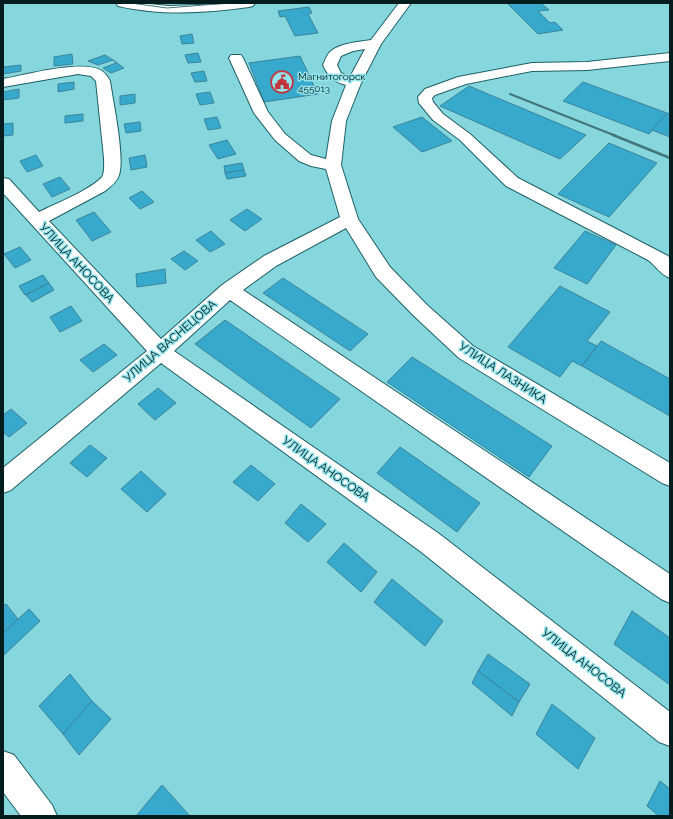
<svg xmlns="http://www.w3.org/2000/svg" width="673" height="819" font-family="Raleway,sans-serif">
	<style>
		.building { fill: #36a9cc; stroke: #3c849c }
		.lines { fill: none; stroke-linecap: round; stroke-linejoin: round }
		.minor-casing { stroke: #1f6065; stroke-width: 2 }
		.minor { fill: #fff; fill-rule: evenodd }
		.tram { stroke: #41767a; stroke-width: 1 }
		.rail-far1 { stroke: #41767a; stroke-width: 2 }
		.rail { stroke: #41767a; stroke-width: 2.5 }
		.labels { text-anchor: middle; stroke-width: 3; stroke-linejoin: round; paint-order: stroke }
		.far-poi-label { font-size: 10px; fill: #031d1f; stroke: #92e3ea; text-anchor: start }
		.street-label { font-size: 12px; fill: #031d1f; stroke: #92e3ea }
	</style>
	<rect width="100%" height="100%" fill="#85d6dd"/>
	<g class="building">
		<path d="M507,3h34l8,7 -11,1 12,12 5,-1 8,8 -25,4z"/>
		<path d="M309,7l3,6 -4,1 10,19 -23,3 -10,-20 -5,1 -2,-6z"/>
		<path d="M192,34l2,9 -12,1 -2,-8z"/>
		<path d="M198,53l3,9 -13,1 -3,-8z"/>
		<path d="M72,54l1,10 -19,2v-9z"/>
		<path d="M105,55l8,5 -15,5 -10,-4z"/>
		<path d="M300,56l18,38 -54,8 -15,-39z"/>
		<path d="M113,60l11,8 -13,5 -8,-5 13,-5z"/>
		<path d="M21,65v6l-18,3v-7z"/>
		<path d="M204,71l3,10 -12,1 -4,-9z"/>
		<path d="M74,82v7l-16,3v-8z"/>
		<path d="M583,82l84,31 -18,21 -86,-33z"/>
		<path d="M469,86l117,49 -26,24 -120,-53z"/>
		<path d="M19,89v9l-16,2v-8z"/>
		<path d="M210,92l4,11 -14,2 -4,-11z"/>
		<path d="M135,94v9l-15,2v-9z"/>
		<path d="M667,113l3,1v23l-18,-7z"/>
		<path d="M83,114v7l-18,2v-7z"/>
		<path d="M217,117l4,11 -13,2 -4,-11z"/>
		<path d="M422,117l30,24 -30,11 -29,-25z"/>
		<path d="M140,122l1,9 -15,2 -2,-9z"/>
		<path d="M13,123v12l-10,1v-12z"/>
		<path d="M227,140l9,14 -18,5 -9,-14z"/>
		<path d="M609,143l48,20 -48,54 -51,-23z"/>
		<path d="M36,155l7,11 -16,6 -7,-11z"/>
		<path d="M145,155l2,12 -16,3 -2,-12z"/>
		<path d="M242,163l2,7 -19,3 -1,-7z"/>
		<path d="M244,170l2,6 -19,3 -2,-6z"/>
		<path d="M60,177l10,12 -18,8 -9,-13z"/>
		<path d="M142,191l12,11 -14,7 -11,-11z"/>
		<path d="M247,209l15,10 -17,12 -15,-11z"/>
		<path d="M94,212l17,20 -19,9 -16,-21z"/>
		<path d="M211,231l14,13 -15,8 -14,-12z"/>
		<path d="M585,231l31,14 -29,39 -33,-16z"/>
		<path d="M20,247l11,13 -16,8 -11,-14z"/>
		<path d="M184,251l14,10 -13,9 -14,-11z"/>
		<path d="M165,269l1,14 -29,4 -1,-13z"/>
		<path d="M43,275l6,8 -24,12 -6,-9z"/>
		<path d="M283,278l85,56 -18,17 -87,-58z"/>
		<path d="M49,283l5,7 -22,12 -6,-7z"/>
		<path d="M560,286l50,26 -23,29 10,5 -15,20 -10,-5 -12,16 -52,-30z"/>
		<path d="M71,306l11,15 -22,11 -10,-15z"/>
		<path d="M225,320l115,79 -29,29 -116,-84z"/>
		<path d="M601,341l69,38v37l-88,-50z"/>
		<path d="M104,344l13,11 -24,17 -13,-12z"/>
		<path d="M412,357l140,89 -23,31 -142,-95z"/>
		<path d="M158,388l18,15 -21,17 -17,-16z"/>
		<path d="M11,409l16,14 -18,14 -6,-5v-17z"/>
		<path d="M90,445l17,13 -20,19 -17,-14z"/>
		<path d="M400,447l80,56 -23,29 -80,-59z"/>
		<path d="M251,465l24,19 -17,17 -25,-19z"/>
		<path d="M141,471l25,23 -19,18 -26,-23z"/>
		<path d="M301,504l25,20 -18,18 -23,-19z"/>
		<path d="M344,543l33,29 -16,20 -34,-30z"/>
		<path d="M392,579l51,42 -18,25 -51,-44z"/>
		<path d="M6,604l12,15 -15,14v-27z"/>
		<path d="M29,609l11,12 -37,35v-23z"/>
		<path d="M632,611l38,27v47l-56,-41z"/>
		<path d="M488,654l42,30 -11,18 -41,-31z"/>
		<path d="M478,671l41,31 -7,14 -40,-33z"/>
		<path d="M70,674l22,27 -29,33 -24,-28z"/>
		<path d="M92,701l19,18 -32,36 -16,-21z"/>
		<path d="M552,704l43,34 -17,31 -42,-35z"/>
		<path d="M660,781l10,8v27h-11l-12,-10z"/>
		<path d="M162,785l28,31h-54z"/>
	</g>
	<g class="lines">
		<g class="minor-casing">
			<g id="minor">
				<path d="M116,3h23l30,3 86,-3 -2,3 -4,1c-44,6 -87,9 -131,-1z"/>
				<path d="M399,3h12l-30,41 -20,39 -15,38 -5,44 17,54 32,48 37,38 46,41 197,117v23l-8,-3 -203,-125 -46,-43 -37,-38 -30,-49 -70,38 -33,24 427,284v29l-9,-4 -431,-299 -56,51 264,182 232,179v34l-11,-4 -239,-191 -259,-188 -150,127 -8,3v-25l144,-117 -144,-158v-15l6,1 30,33c16,-8 53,-23 63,-35 3,-5 2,-13 2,-19l-8,-77 -5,-5 -13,-2 -75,13v-8c23,-4 80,-20 99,-8 4,3 6,6 8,10 3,21 15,76 9,94 -2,7 -9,12 -14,16l-56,30 112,118 61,-54 42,-29 76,-39 -14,-48 -15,-3 -12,-5 -24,-21 -21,-27 -25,-55 2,-3h10l2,3 25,54 17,22 26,21 15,4 6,-38 14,-36c-12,-3 -18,-9 -23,-20 2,-4 4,-11 8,-14 10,-8 27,-9 40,-11zM365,49l-15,28 -9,-4 -4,-8 4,-9 12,-5z"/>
				<path d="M670,53v8l-83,9 -55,1 -66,13 -31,11 -3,3 1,4 10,12 27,20 48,44 150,78 2,2v20c-9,-3 -14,-12 -22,-18l-142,-74 -46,-46 -27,-20 -14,-17 -1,-6 7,-8 33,-12 74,-14 55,-1z"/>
				<path d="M3,751l11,4 38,50 5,11h-36l-18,-24z"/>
			</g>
		</g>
		<use href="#minor" class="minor"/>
		<path class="tram" d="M131,3l36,5 61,-5"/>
		<path class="rail-far1" d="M510,94l106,42"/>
		<path class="rail" d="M613,135l57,23"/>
	</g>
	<defs>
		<g id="civic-ring" transform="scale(1.15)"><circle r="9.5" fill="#92e3ea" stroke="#c4343c" stroke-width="1.5"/><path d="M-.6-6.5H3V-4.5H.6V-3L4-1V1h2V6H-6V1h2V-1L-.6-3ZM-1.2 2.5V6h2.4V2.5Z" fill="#c4343c"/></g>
	</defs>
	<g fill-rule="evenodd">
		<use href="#civic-ring" x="282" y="82"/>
	</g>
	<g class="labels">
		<g class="far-poi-label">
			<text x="298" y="80">Магнитогорск<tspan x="298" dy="12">455013</tspan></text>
		</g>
		<g class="street-label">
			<text transform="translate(77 263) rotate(47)" y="4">УЛИЦА АНОСОВА</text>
			<text transform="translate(170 341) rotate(-41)" y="4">УЛИЦА ВАСНЕЦОВА</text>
			<text transform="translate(503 373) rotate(33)" y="4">УЛИЦА ЛАЗНИКА</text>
			<text transform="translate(326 469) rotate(35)" y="4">УЛИЦА АНОСОВА</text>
			<text transform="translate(584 663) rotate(38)" y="4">УЛИЦА АНОСОВА</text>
		</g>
	</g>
	<rect width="673" height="819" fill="none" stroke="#031d1f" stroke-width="8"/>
</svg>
